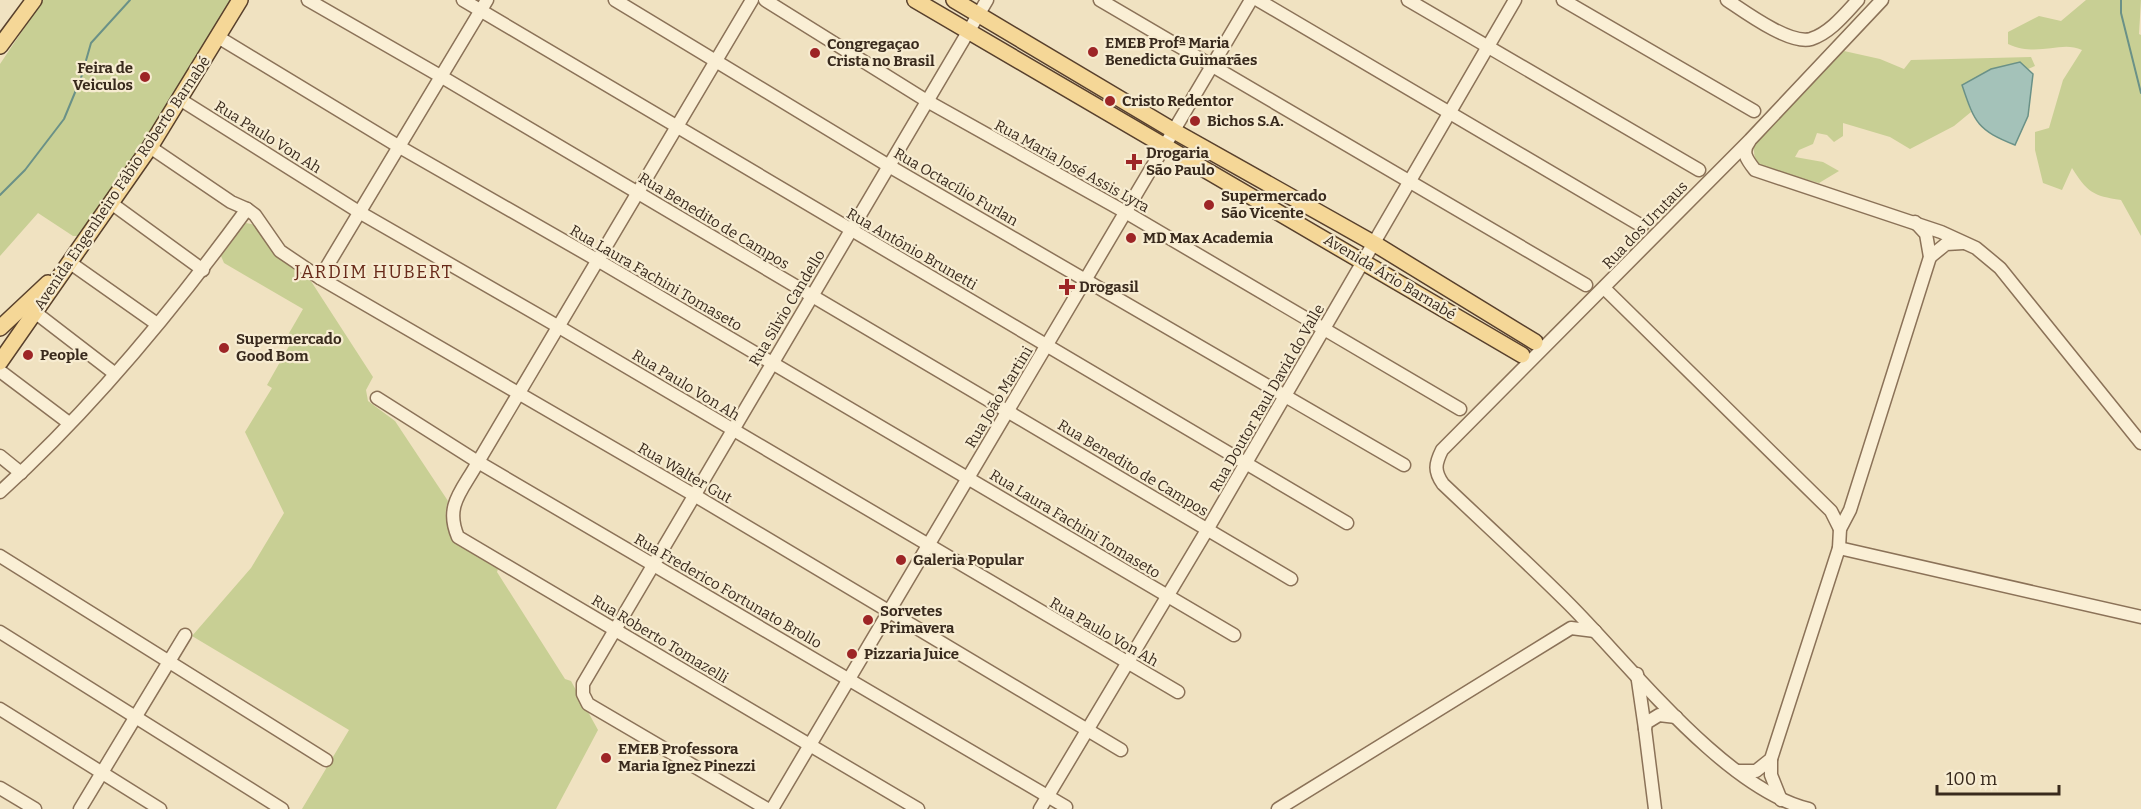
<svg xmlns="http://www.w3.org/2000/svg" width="2141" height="809" font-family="Bitter,serif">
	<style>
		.green { fill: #c8cf94 }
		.water { fill: #a4c2b9; stroke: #6a9187; stroke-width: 1.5 }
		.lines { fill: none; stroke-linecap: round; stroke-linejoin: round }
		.stream { stroke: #6a9187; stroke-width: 2 }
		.minor-casing { stroke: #8b7258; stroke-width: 15 }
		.major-casing { stroke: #58402c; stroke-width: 18 }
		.minor { stroke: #faefd5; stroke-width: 12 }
		.major { stroke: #f5d797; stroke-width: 15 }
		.poi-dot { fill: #9d2526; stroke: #f7ecd1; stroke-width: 2 }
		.labels { text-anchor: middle; stroke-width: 4.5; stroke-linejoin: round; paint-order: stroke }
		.poi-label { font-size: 15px; font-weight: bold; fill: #392a1d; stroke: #f7ecd1; text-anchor: start }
		.street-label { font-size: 15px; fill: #392a1d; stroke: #f7ecd1 }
		.quarter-label { font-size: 18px; letter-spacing: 1.5px; fill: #682a1a; stroke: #f7ecd1 }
	</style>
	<rect width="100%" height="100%" fill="#f0e2c1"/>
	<g class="green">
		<path d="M43,0h192l-57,98 -98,138h-7l-35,-23 -38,43v-192z"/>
		<path d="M2086,0h55l-2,34 2,1v201l-20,-36c-28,-4 -34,-8 -49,-32l-10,22 -19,-7 -8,-33v-18l14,-4 14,-48 19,-30c-22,-10 -43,8 -74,-6v-12l31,-16 22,5z"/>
		<path d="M1844,51l36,8 24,10 7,-9 120,-3 4,9 -7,3 -9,-7 -57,24 9,26 -17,14 -44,23 -20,-12 -47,-14v13l-9,6 -7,-7 -10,-2 -4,11 -14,6 -4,7 28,5 16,9 -20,12 -48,-13 -16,-8 -2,-21 54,-56z"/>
		<path d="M246,223l10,2 22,33 29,17 66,102 -7,13 2,11 27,20 53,80c-12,34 25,53 50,68l-1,3 68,107 6,2 27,49 -42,79h-254l47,-79 -157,-94 59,-68 33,-55 -39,-81 27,-44 -5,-3 26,-46 -5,-4 15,-26 -79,-46 -3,-7z"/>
	</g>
	<path class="water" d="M2020,62l13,12 -5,42 -13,29c-37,-15 -40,-21 -53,-60l29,-16z"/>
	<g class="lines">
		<g class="stream">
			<path d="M2121,0v13l20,80"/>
			<path d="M0,195l25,-25 39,-51 17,-41 10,-35 39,-43"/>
		</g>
		<g class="minor-casing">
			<g id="minor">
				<path d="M308,0l134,77 849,502"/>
				<path d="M463,0l884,523"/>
				<path d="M615,0l274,166 515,299"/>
				<path d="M752,0l-274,462c-15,28 -34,43 -20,75l460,272"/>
				<path d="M765,0l162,101 200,112 333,196"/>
				<path d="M1100,0l486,285"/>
				<path d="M1258,0l384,226"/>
				<path d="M1408,0l291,170"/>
				<path d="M1563,0l191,111"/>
				<path d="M1727,0c18,12 63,45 84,39 19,-6 34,-25 47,-39"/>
				<path d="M218,37l180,109 201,115 635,374"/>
				<path d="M181,100l178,112 200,115 619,365"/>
				<path d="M1749,142c-8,10 -2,18 6,28l186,62 35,16 24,20 141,175"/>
				<path d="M150,147l81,55 16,7 8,6 25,36 40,27 374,217 427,255"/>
				<path d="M111,203l92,67"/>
				<path d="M1930,257l16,-13 17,-1"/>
				<path d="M69,262l88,62"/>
				<path d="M320,278l167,-278"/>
				<path d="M1604,288l227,223 9,18"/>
				<path d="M36,313l78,60"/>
				<path d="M0,371l69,52"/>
				<path d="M377,398l101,64 588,345"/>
				<path d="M0,456l21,17"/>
				<path d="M0,492c92,-83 174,-183 247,-283"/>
				<path d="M1839,548l302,69"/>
				<path d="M0,556l326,204"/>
				<path d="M0,632l282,177"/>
				<path d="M1637,674l8,55"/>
				<path d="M0,709l160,100"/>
				<path d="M1771,759v16l10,25"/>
				<path d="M1737,771h19l15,-12 68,-211 1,-19 10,-19 80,-253 -4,-23 -11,-12"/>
				<path d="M0,788l35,21"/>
				<path d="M80,809l105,-174"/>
				<path d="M767,809l-179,-105 -5,-10v-10l404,-684"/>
				<path d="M772,809l479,-809"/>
				<path d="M1040,809l167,-279 308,-530"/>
				<path d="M1278,809l293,-181 24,3"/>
				<path d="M1655,809l-10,-80 1,-6 13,-8 17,2"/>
				<path d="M1809,809c-84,-20 -179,-144 -240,-205 -41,-41 -84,-80 -126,-120 -9,-13 -8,-20 -1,-34l308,-310 132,-140"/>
			</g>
		</g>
		<g class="major-casing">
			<g id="major">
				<path d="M915,0c203,118 405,237 607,355"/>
				<path d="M954,0l220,131 201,113 160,98"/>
				<path d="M0,46l34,-46"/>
				<path d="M0,328l48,-45"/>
				<path d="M0,362l150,-215 90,-147"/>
			</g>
		</g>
		<use href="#minor" class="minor"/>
		<use href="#major" class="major"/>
	</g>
	<g class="poi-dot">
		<circle cx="1093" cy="52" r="6"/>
		<circle cx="815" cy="53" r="6"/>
		<circle cx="145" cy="77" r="6"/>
		<circle cx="1110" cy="101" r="6"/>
		<circle cx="1195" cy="121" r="6"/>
		<path d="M1131 153h6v6h6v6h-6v6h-6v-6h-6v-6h6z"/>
		<circle cx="1209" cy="205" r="6"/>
		<circle cx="1131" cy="238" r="6"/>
		<path d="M1064 278h6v6h6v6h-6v6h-6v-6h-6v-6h6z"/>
		<circle cx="224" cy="348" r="6"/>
		<circle cx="28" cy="355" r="6"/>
		<circle cx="901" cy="560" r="6"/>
		<circle cx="868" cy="620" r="6"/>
		<circle cx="852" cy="654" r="6"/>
		<circle cx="606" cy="758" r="6"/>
	</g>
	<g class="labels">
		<g class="poi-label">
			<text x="1105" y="48">EMEB Profª Maria<tspan x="1105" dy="17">Benedicta Guimarães</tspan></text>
			<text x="827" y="49">Congregaçao<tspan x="827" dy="17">Crista no Brasil</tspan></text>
			<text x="133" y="73" text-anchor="end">Feira de<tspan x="133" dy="17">Veiculos</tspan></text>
			<text x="1122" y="106">Cristo Redentor</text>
			<text x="1207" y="126">Bichos S.A.</text>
			<text x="1146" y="158">Drogaria<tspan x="1146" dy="17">São Paulo</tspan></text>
			<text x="1221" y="201">Supermercado<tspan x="1221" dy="17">São Vicente</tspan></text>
			<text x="1143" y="243">MD Max Academia</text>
			<text x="1079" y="292">Drogasil</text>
			<text x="236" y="344">Supermercado<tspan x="236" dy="17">Good Bom</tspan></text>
			<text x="40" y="360">People</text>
			<text x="913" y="565">Galeria Popular</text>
			<text x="880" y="616">Sorvetes<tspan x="880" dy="17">Primavera</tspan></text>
			<text x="864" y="659">Pizzaria Juice</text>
			<text x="618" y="754">EMEB Professora<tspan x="618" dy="17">Maria Ignez Pinezzi</tspan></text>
		</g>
		<g class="street-label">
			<text transform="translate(268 137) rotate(32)" y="5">Rua Paulo Von Ah</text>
			<text transform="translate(1072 166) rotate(29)" y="5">Rua Maria José Assis Lyra</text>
			<text transform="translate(122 183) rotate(-56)" y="5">Avenida Engenheiro Fábio Roberto Barnabé</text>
			<text transform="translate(956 187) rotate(30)" y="5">Rua Octacílio Furlan</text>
			<text transform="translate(714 221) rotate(31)" y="5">Rua Benedito de Campos</text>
			<text transform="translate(1645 225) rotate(-46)" y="5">Rua dos Urutaus</text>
			<text transform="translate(912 249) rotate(30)" y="5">Rua Antônio Brunetti</text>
			<text transform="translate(1390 277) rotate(31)" y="5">Avenida Ário Barnabé</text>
			<text transform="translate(656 278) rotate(30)" y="5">Rua Laura Fachini Tomaseto</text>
			<text transform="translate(787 308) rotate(-59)" y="5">Rua Silvio Candello</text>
			<text transform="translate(686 385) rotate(31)" y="5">Rua Paulo Von Ah</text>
			<text transform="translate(999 397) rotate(-59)" y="5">Rua João Martini</text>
			<text transform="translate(1267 398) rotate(-60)" y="5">Rua Doutor Raul David do Valle</text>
			<text transform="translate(1133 468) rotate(31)" y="5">Rua Benedito de Campos</text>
			<text transform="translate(685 473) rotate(30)" y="5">Rua Walter Gut</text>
			<text transform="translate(1075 524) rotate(31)" y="5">Rua Laura Fachini Tomaseto</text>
			<text transform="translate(728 591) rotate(30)" y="5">Rua Frederico Fortunato Brollo</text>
			<text transform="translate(1104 632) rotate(30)" y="5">Rua Paulo Von Ah</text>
			<text transform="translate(660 639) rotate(31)" y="5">Rua Roberto Tomazelli</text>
		</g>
		<g class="quarter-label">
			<text x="374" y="278">JARDIM HUBERT</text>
		</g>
	</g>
	<path d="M1937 785v9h122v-9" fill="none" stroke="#392a1d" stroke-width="3"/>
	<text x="1946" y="785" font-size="18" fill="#392a1d" stroke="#f7ecd1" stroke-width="4.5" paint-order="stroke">100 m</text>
</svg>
